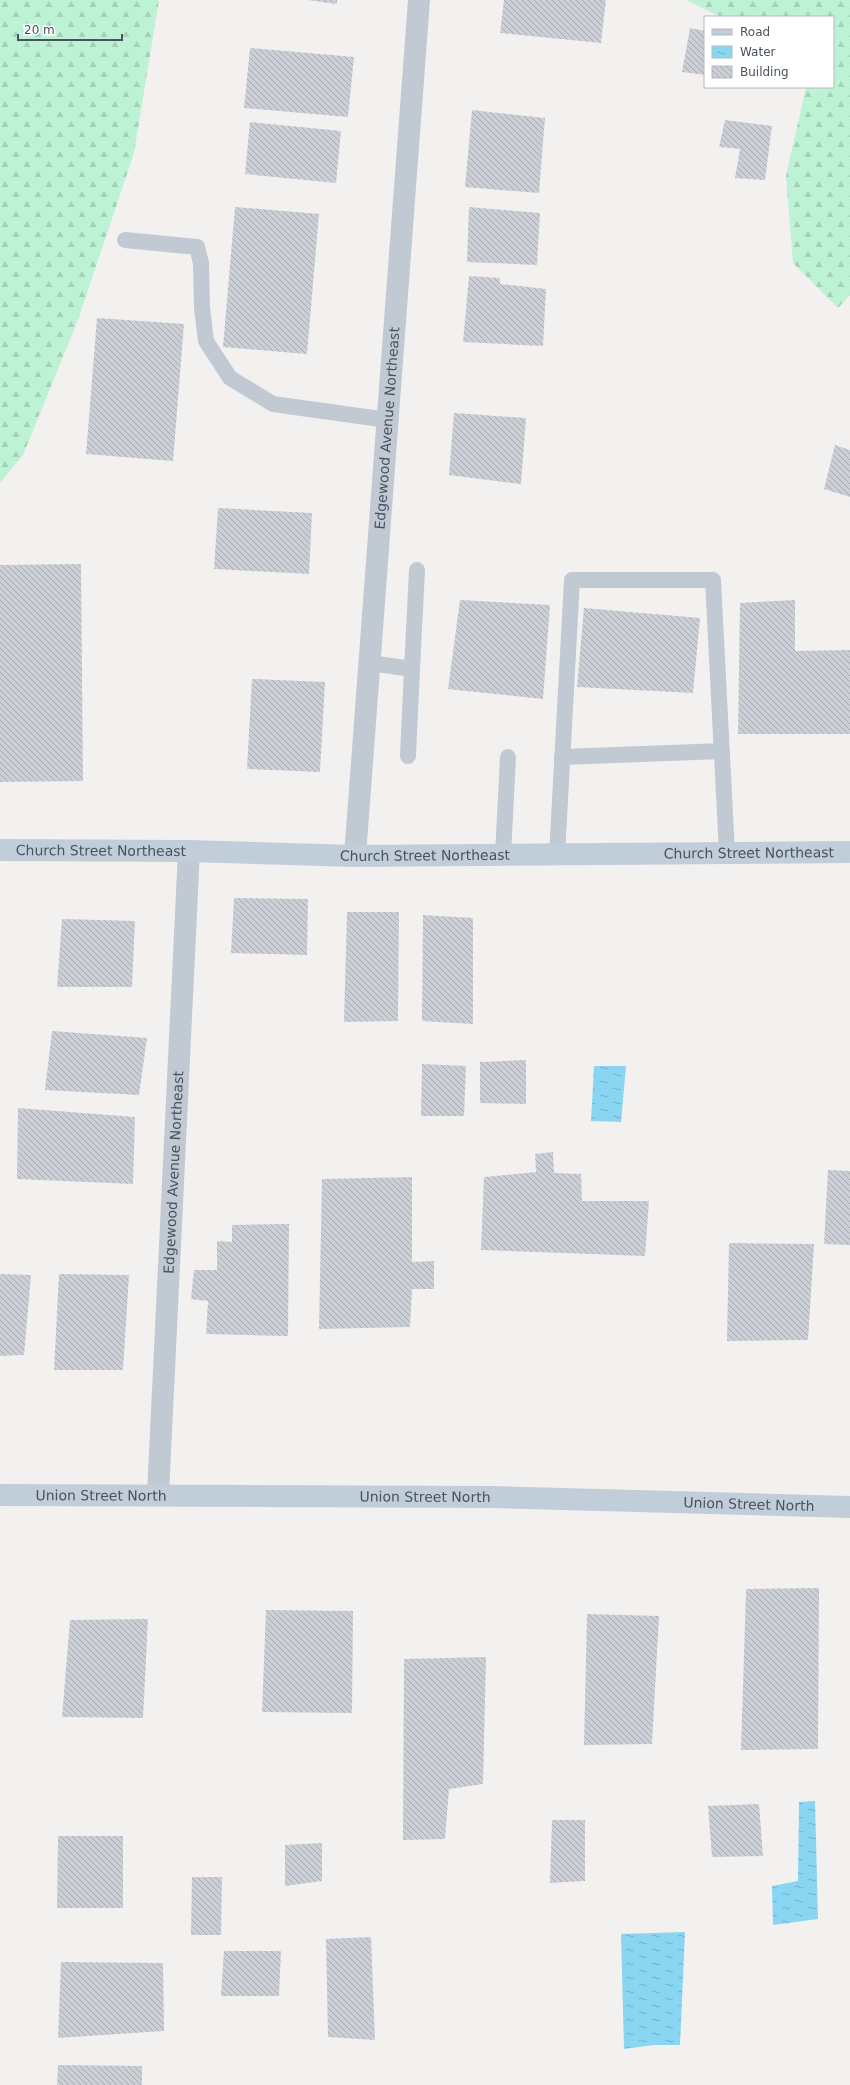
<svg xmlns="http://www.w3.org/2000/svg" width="850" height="2085" font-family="'DejaVu Sans',sans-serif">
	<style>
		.forest { fill: url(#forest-firs) }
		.water { fill: url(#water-ripples) }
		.building { fill: url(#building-back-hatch) }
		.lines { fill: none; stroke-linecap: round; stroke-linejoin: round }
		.lane { stroke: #c1cad3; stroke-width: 16 }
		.street { stroke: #c1cad3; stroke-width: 22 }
		.secondary { stroke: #c2cdda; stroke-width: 22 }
		.labels { text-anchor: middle; stroke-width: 3; stroke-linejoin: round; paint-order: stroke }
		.street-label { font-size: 14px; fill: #47535f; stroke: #fff }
	</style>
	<defs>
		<pattern id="forest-firs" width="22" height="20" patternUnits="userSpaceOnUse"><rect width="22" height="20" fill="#bdf2d4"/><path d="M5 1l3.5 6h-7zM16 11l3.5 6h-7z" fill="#a4d1b8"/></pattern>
		<pattern id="water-ripples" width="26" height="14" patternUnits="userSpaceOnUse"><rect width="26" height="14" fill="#88d6f2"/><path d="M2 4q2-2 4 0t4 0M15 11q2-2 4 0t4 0" fill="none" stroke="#71b0c7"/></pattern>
		<pattern id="building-back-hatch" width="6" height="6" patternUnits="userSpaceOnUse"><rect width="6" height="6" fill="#cccfd6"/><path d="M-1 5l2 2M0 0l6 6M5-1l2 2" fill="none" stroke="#a7abb1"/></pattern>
	</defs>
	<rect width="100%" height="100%" fill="#f3f1f0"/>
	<g class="forest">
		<path d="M0,0h159l-25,153 -56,167 -55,135 -23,28z"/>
		<path d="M686,0h164v295l-12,13 -45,-45 -7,-87 20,-89h27v-70h-112z"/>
	</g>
	<g class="water">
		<path d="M594,1066h32l-5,56 -30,-1z"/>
		<path d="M815,1801l3,118 -45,6 -1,-39 26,-5 1,-79z"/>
		<path d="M685,1932l-5,113h-26l-30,4 -3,-115z"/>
	</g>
	<g class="building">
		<path d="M307,0h30v4z"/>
		<path d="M504,0h102l-5,43 -101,-10z"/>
		<path d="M690,28l15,3v44l-23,-3z"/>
		<path d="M250,48l104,9 -6,60 -104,-9z"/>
		<path d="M472,110l73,8 -6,75 -74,-6z"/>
		<path d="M725,120l47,6 -7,54 -30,-2 5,-29 -21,-2z"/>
		<path d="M250,122l91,9 -5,52 -91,-9z"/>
		<path d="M235,207l84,7 -12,140 -84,-7z"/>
		<path d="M469,207l71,6 -3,52 -70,-3z"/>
		<path d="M469,276l31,2v6l46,5 -3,57 -80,-4z"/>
		<path d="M97,318l87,6 -11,137 -87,-7z"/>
		<path d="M454,413l72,5 -5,66 -72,-9z"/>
		<path d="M835,445l15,5v47l-26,-8z"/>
		<path d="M218,508l94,5 -3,61 -95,-5z"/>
		<path d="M81,564l2,217 -83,1v-217z"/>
		<path d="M460,600l90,5 -7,94 -95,-10z"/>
		<path d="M795,600v51l55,-1v84h-112l2,-131z"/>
		<path d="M584,608l116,10 -7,75 -116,-6z"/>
		<path d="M252,679l73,3 -5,90 -73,-3z"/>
		<path d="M234,898l74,1 -1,56 -76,-2z"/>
		<path d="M347,912h52l-1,109 -54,1z"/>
		<path d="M423,915l50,3v106l-51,-3z"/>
		<path d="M62,919l73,2 -3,66h-75z"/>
		<path d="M52,1031l95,7 -8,57 -94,-5z"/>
		<path d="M526,1060v44l-46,-1v-41z"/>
		<path d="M422,1064l44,2 -2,50h-43z"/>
		<path d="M18,1108l117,9 -2,67 -116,-5z"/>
		<path d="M553,1152l1,21 27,1 1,27h67l-4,55 -164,-6 3,-73 52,-5 -1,-18z"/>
		<path d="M828,1170l22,1v74l-26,-1z"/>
		<path d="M412,1177v85l22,-1v28h-22l-2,38 -91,2 3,-150z"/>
		<path d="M289,1224l-1,112 -82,-2 2,-33 -17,-2 3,-29h23v-29l15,1v-17z"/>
		<path d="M729,1243l85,1 -6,96 -81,1z"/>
		<path d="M0,1274l31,1 -7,80 -24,1z"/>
		<path d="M59,1274l70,1 -6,95h-69z"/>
		<path d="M819,1588l-1,161 -77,1 5,-161z"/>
		<path d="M266,1610l87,1 -1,102 -90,-1z"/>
		<path d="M587,1614l72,2 -7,128 -68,1z"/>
		<path d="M148,1619l-5,99 -81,-1 8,-97z"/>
		<path d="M486,1657l-3,127 -34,5 -4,50 -42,1 1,-181z"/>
		<path d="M759,1804l4,52 -51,1 -4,-51z"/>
		<path d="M552,1820h33v61l-35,2z"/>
		<path d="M58,1836h65v72h-66z"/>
		<path d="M322,1843v38l-37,5v-41z"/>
		<path d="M192,1877h30l-1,58h-30z"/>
		<path d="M371,1937l4,103 -47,-3 -2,-98z"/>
		<path d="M224,1951h57l-2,45h-58z"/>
		<path d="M61,1962l102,1 1,68 -106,7z"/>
		<path d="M58,2065l84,1v19h-85z"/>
	</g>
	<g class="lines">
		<g class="lane">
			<path d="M125,240l72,7 4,16 1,45 4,33 24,37 43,26 115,16"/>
			<path d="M370,663l42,6 -4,87"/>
			<path d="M412,669l5,-99"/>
			<path d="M562,757l160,-6"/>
			<path d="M503,855l5,-98"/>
			<path d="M557,855l15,-275h141l14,273"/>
		</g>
		<g class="street">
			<path id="s1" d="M355,856l64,-856"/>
			<path id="s2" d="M158,1494l31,-643"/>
		</g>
		<g class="secondary">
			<path id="s3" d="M0,850l189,1 166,5 495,-4"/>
			<path id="s4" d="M0,1495l492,2 358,10"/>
		</g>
	</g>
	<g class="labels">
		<g class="street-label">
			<text dy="5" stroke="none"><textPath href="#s1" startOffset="429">Edgewood Avenue Northeast</textPath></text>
			<text dy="5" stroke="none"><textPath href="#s3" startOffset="101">Church Street Northeast</textPath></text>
			<text dy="5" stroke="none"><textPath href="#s3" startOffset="749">Church Street Northeast</textPath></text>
			<text dy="5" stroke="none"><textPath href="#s3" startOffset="425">Church Street Northeast</textPath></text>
			<text dy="5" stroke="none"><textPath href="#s2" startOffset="322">Edgewood Avenue Northeast</textPath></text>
			<text dy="5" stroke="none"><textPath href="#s4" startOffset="101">Union Street North</textPath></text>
			<text dy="5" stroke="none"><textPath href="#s4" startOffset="425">Union Street North</textPath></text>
			<text dy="5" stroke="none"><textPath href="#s4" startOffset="749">Union Street North</textPath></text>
		</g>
	</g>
	<rect x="704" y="16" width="130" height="72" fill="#ffffff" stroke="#b5babf"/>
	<rect x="712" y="29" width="20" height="6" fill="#c2cdda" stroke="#b5babf"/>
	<text x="740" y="36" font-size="12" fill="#47535f">Road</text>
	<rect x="712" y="46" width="20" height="12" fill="url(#water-ripples)" stroke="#b5babf"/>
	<text x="740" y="56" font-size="12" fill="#47535f">Water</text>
	<rect x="712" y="66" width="20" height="12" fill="url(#building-back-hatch)" stroke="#b5babf"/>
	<text x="740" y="76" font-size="12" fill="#47535f">Building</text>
	<path d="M18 34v6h104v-6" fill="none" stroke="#47535f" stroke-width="2"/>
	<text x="24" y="34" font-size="12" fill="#47535f" stroke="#ffffff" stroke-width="3" paint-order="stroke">20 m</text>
</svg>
